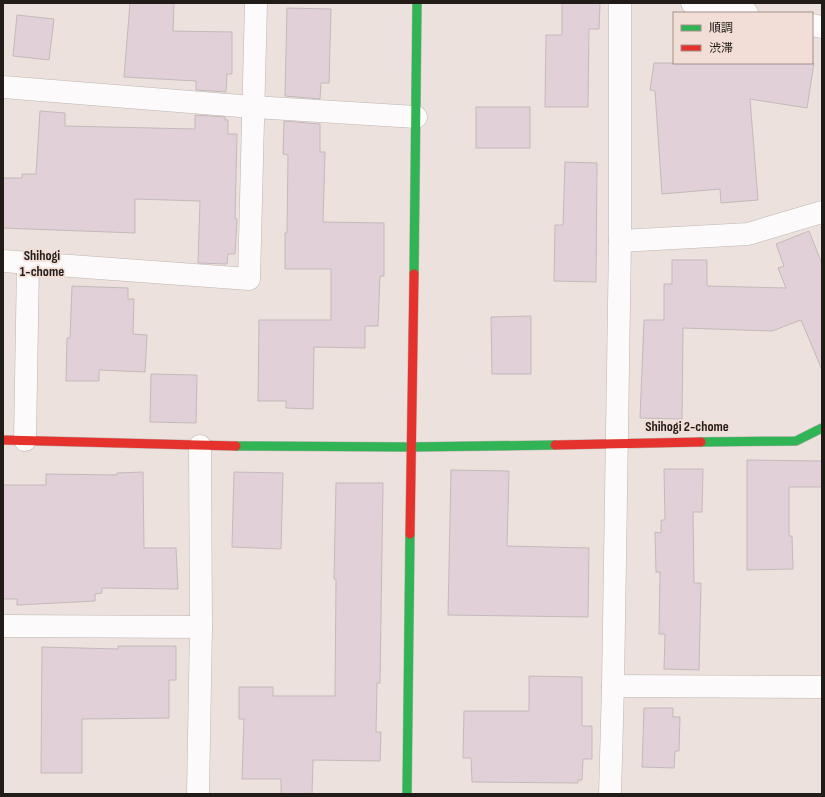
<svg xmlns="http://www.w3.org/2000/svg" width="825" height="797" font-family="'Sofia Sans Condensed','Noto Sans JP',sans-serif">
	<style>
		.building { fill: #e2d0d8; stroke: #c2baba }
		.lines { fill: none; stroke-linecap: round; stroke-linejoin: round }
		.street-casing { stroke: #bdb5b1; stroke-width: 23 }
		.fast-casing { stroke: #bdb5b1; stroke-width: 10 }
		.jam-casing { stroke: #bdb5b1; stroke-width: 10 }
		.street { stroke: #fcfafa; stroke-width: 22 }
		.fast { stroke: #30b455; stroke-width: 9 }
		.jam { stroke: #e5322d; stroke-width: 9 }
		.labels { text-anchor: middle; stroke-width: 3.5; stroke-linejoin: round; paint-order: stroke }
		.neighbourhood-label { font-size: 14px; font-weight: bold; fill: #221c19; stroke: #f2ded6 }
	</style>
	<rect width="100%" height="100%" fill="#ece1dc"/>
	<g class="building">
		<path d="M130,3h44l-1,28 59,1v42h-5l-1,18 -30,-2v-9l-72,-4z"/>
		<path d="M562,3h38l-1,26h-10l-1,78h-43l1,-72h16z"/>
		<path d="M287,8l44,1 -2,74h-8l-1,16 -35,-3z"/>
		<path d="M17,15l37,4 -5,41 -36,-4z"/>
		<path d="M654,63h160l-7,45 -57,-9 8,101 -37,3 -1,-14 -58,5 -7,-103 -5,-1z"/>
		<rect x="476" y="107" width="54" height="41"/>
		<path d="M40,111l25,2v13l130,3v-14l30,2v3h3v14h9l-2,85h2l-2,35h-7l-1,10 -29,-1 2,-62 -65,-2v34l-132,-5v-50h19v-4h14z"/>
		<path d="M284,121l36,3v28h5l-2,70 61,1v53h-4l-2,50h-13v22l-51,-1 -1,62 -27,-1v-7h-28l1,-81h72v-51h-46v-36h2l1,-78 -5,-1z"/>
		<path d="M565,162l32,1 -1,119 -42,-1 1,-56h8z"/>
		<path d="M809,231l13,33v106l-21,-50 -29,11 -89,-3 -1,91 -42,-1 4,-98h20v-36h8v-24h35v26l79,2 -8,-20 6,-2 -8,-22z"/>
		<path d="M72,286l56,2v11h6l-1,35 14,1 -2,37 -46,-2v11h-33l1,-43h3z"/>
		<path d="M531,316v58h-39l-1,-57z"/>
		<path d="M151,374l46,1 -1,48 -46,-1z"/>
		<path d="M747,460l75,1v26h-33v49h3l1,33 -46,1z"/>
		<path d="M664,469h39l-1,43h-9l1,71h7l-2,87 -35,-1 1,-35h-6l1,-62h-4l-1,-40 6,1v-13h4z"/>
		<path d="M451,470l58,1 -2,75 82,2 -1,69 -140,-2z"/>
		<path d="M143,472l1,76h32l2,41 -76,-1v5l-7,1v7l-78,4v-6h-14v-114h43v-11l71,1v-2z"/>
		<path d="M234,472l49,1 -2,76 -49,-2z"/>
		<path d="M336,483h47l-3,200h-3l-1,49h5l-1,29 -67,-1 -1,34h-31v-15h-39l2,-60h-5v-32h34v9h62l1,-117h-2z"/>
		<path d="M118,646h58v34h-7v38l-87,1v54h-41l1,-126 76,2z"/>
		<path d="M529,676l53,1v49h10v33h-9l-1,21h-4v3l-106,-1 -1,-24h-8l1,-47h65z"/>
		<path d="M644,708h29v9h7l-1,34h-4l-1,17 -32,-1z"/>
	</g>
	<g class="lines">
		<g class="street-casing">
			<g id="street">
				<path d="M620,3v238l128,-7 74,-22"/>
				<path d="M692,3l55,10"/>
				<path d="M812,25l10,2"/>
				<path d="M3,87l250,20 163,10"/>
				<path d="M3,261l246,18 7,-276"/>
				<path d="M25,440l3,-176"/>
				<path d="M3,626l198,1"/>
				<path d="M613,686l209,1"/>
				<path d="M198,794l3,-167 -1,-181"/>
				<path d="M610,794l3,-108 7,-445"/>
			</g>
		</g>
		<g class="fast-casing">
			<g id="fast">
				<path d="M414,274l3,-271"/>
				<path d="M701,442l95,-1 26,-13"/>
				<path d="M236,446l175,1 144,-2"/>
				<path d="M407,794l3,-260"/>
			</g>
		</g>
		<g class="jam-casing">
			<g id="jam">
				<path d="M3,440l233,6"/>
				<path d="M555,445l146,-3"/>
				<path d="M410,534l4,-260"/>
			</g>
		</g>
		<use href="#street" class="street"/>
		<use href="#fast" class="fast"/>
		<use href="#jam" class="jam"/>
	</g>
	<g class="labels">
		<g class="neighbourhood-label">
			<text x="42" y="260">Shihogi<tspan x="42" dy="16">1-chome</tspan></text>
			<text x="687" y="431">Shihogi 2-chome</text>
		</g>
	</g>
	<rect width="825" height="797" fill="none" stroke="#221c19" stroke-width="8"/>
	<rect x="673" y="12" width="140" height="52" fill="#f2ded6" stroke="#9f908a"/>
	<rect x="681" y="25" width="20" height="6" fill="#30b455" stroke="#9f908a"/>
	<text x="709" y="32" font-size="12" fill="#221c19">順調</text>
	<rect x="681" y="45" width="20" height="6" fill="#e5322d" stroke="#9f908a"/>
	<text x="709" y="52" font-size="12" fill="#221c19">渋滞</text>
</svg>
